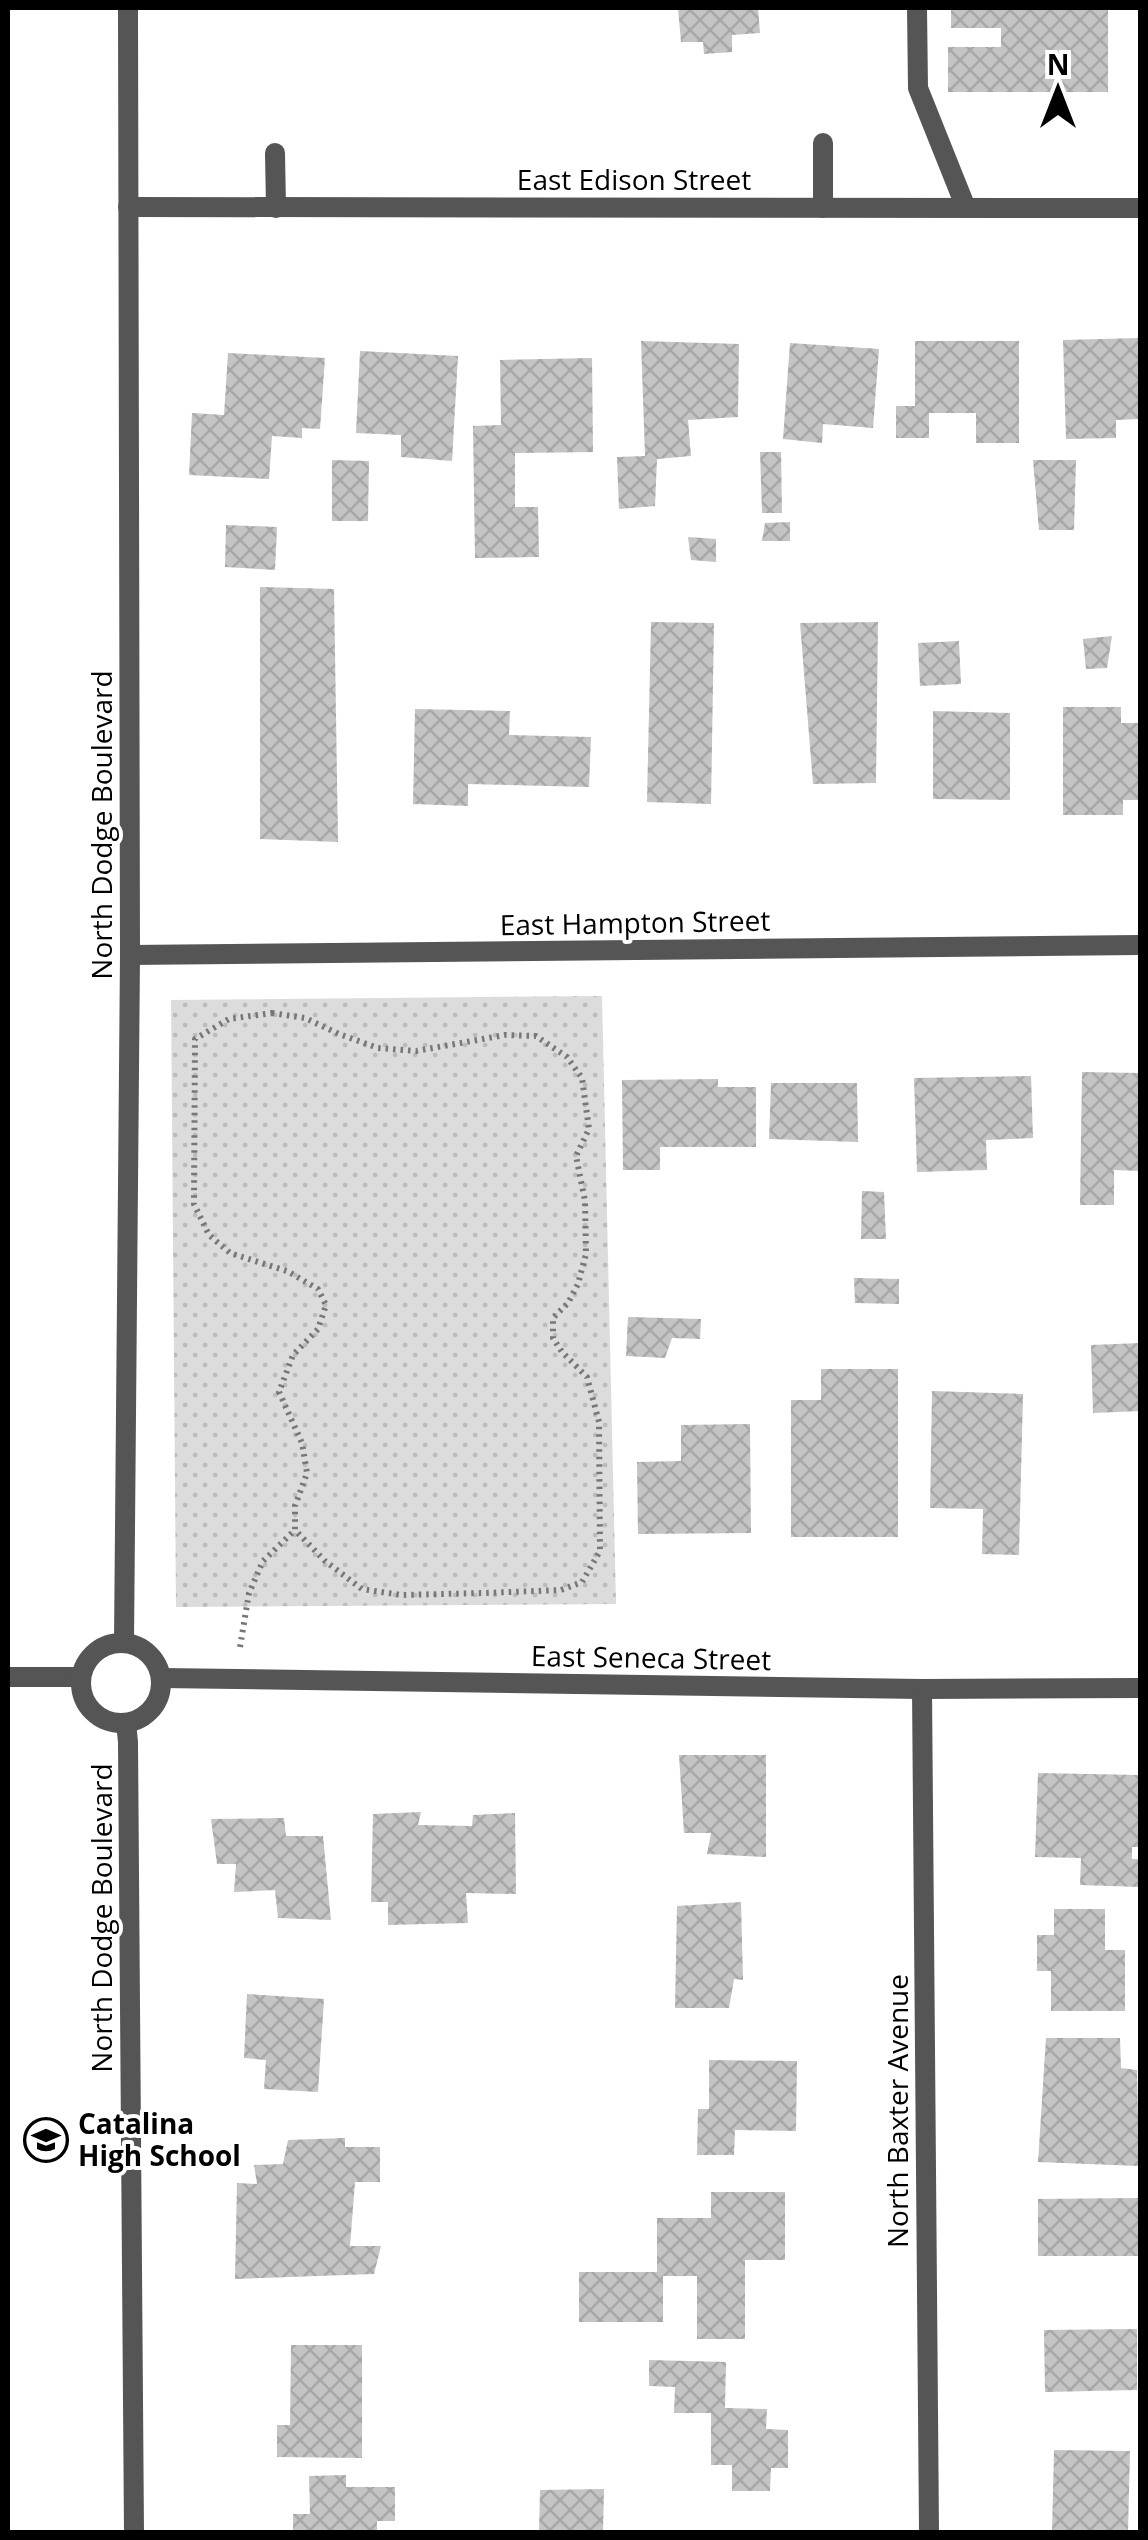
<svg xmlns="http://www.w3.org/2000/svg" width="1148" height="2540" font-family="'Open Sans',sans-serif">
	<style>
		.park { fill: url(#park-dots) }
		.building { fill: url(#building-cross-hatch) }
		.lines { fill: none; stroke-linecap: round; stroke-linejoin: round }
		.path { stroke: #777; stroke-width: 6; stroke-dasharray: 2.5 5; stroke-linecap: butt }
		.service { stroke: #555; stroke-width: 20 }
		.minor { stroke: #555; stroke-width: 20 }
		.tertiary { stroke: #555; stroke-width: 20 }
		.labels { text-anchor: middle; stroke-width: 8; stroke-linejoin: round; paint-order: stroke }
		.street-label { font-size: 28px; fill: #000; stroke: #fff }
		.poi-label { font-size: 28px; font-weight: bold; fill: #000; stroke: #fff; text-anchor: start }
	</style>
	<defs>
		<pattern id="park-dots" width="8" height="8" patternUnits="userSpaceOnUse" patternTransform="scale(2.5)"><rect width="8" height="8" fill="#dcdcdc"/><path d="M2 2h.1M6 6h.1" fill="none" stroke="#bbb" stroke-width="1.8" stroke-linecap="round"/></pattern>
		<pattern id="building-cross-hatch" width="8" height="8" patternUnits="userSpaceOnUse" patternTransform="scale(2.5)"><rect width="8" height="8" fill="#c4c4c4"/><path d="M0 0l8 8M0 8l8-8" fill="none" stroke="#a7a7a7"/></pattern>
	</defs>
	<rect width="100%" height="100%" fill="#fff"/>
	<path class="park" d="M602,996l14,608 -440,3 -5,-607z"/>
	<g class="building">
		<path d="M678,8h80l2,25 -28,2v17l-28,2 -1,-12h-22z"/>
		<path d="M951,8h157v84h-160v-45h53v-19h-50z"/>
		<path d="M1140,338v81l-24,1v18l-50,1 -3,-99z"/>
		<path d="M641,341l98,3 -1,73 -50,3 3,36 -34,3 -2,47 -36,3 -2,-52 28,-1z"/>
		<path d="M915,341h104v102h-43v-30h-47v25h-33v-32h19z"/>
		<path d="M790,343l89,6 -6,79 -50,-4 -1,19 -39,-4z"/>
		<path d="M360,351l98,5 -6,105 -51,-4v-22l-45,-2z"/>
		<path d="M228,353l97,5 -5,71 -18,-1v10l-30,-2 -3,43 -80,-4 3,-62 32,2z"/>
		<path d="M592,358l1,94 -78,1v54h23l1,50 -64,1 -2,-132 28,-1 -1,-65z"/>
		<path d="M760,452h21l1,61h-20z"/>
		<path d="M332,460l37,1 -1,60h-36z"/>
		<path d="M1033,460h43l-2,70h-35z"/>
		<path d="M790,522v19h-28l3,-18z"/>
		<path d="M226,525l51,2 -2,43 -50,-3z"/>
		<path d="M688,537l28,2v23l-25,-2z"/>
		<path d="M260,587l74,2 4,253 -78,-3z"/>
		<path d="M651,622l63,1 -3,181 -64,-2z"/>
		<path d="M878,622l-2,161 -63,1 -13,-161z"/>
		<path d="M1112,636l-5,32 -21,1 -3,-30z"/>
		<path d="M959,641l2,43 -41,2 -2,-43z"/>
		<path d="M1063,707h58v16h19v77h-17v15h-60z"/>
		<path d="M415,709l95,2 -1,24 82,2 -2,50 -121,-3v22l-55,-2z"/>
		<path d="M933,711l77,2v87l-77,-1z"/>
		<path d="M1082,1072l58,1v98l-26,-1v35h-34z"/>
		<path d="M1031,1076l2,62 -47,2 1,30 -70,2 -3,-94z"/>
		<path d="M718,1079v8h38v60h-96v23h-37l-1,-90z"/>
		<path d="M771,1083h86l1,59 -89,-3z"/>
		<path d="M862,1191l22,1 2,47h-25z"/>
		<path d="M854,1278l45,1v25l-44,-1z"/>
		<path d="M628,1317l73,2 -1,20 -28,-1 -7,20 -39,-2z"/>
		<path d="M1140,1343v68l-47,2 -2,-68z"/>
		<path d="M821,1369h77v168h-107v-137h30z"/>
		<path d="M932,1391l91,3 -4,161 -37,-1 1,-45 -53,-1z"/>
		<path d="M750,1424l1,109 -113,1 -1,-72 44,-1v-36z"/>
		<path d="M679,1755h87v102l-59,-3 4,-21h-27z"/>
		<path d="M1038,1773l102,2v72h-8v12h8v28l-60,-2 1,-27 -46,-1z"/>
		<path d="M421,1812l-3,13 54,1 1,-11 42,-2 1,81 -50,-1 2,30 -80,2v-23h-17l2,-88z"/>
		<path d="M284,1818l2,18h37l8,84 -53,-2 -3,-28 -41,2 2,-28h-19l-6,-45z"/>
		<path d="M741,1902l2,78 -9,-1 -5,29h-54l2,-102z"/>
		<path d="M1054,1909h51v41h20v61h-74v-40h-14v-36h17z"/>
		<path d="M247,1994l77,5 -6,93 -54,-3 2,-29 -22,-2z"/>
		<path d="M1046,2038h74l1,30 16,2 2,96 -101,-4z"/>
		<path d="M709,2060l88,1 -1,70 -61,-1 -1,25h-37l1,-46h11z"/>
		<path d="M345,2138v9h35v35h-25l-5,64h31l-7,28 -139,5 2,-96 20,1 -3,-19 29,-1 5,-24z"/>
		<path d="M711,2192h74v68h-40v79h-48v-63h-34v46h-84v-50h78v-54h54z"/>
		<path d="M1140,2198v58h-102v-57z"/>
		<path d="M1137,2329v61l-92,2 -1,-62z"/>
		<path d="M291,2345h71v113l-85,-1v-32h13z"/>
		<path d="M649,2360l77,2 -1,46 42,1 -1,20 22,1v38h-17l-1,23h-38v-26h-21v-52h-37l1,-26 -26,-1z"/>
		<path d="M1054,2450l76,1 -2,81h-76z"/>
		<path d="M346,2475v12h49v34h-18v11h-84v-18h17l-1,-38z"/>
		<path d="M604,2489l-1,43h-64l1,-42z"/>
	</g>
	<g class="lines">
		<g class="path">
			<path d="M272,1013l33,5 34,16 39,14 38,3 89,-16 31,1 31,21 15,21 7,51 -13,27 9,45 1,53 -8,30 -10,19 -15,15v20l9,14 25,25 12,45 1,129 -18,31 -21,8 -76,3 -84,2 -39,-6 -37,-28 -30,-31v-24l12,-33 -5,-30 -23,-51 14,-37 25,-26 8,-24 -8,-16 -31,-18 -57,-18 -21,-18 -15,-31 1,-165 34,-20z"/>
			<path d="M240,1647l9,-54 14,-32 32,-31"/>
		</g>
		<g class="service">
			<path d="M917,8l1,80 48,120"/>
			<path d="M823,143v65"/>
			<path d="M275,153l1,55"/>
		</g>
		<g class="minor">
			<path d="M128,207l1012,1"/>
			<path d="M130,955l1010,-10"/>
			<path d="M8,1677h72"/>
			<path d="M161,1678l761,11 218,-1"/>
			<path d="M922,1689l7,843"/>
		</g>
		<g class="tertiary">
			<circle cx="121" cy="1683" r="40"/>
			<path d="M124,1643l6,-688 -2,-947"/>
			<path d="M126,1723l2,19 6,790"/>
		</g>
	</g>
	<defs>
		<g id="school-ring" transform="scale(2.25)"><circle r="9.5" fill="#fff" stroke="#000" stroke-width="1.5"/><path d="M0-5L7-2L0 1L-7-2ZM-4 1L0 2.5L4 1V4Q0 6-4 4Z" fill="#000"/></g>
	</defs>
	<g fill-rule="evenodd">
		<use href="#school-ring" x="46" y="2140"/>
	</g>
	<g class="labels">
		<g class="street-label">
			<text x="634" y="190">East Edison Street</text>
			<text transform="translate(102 825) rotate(-90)" y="10">North Dodge Boulevard</text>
			<text transform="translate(635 923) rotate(-1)" y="10">East Hampton Street</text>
			<text transform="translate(651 1658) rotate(1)" y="10">East Seneca Street</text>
			<text transform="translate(102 1918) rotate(-90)" y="10">North Dodge Boulevard</text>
			<text transform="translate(898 2111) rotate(-90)" y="10">North Baxter Avenue</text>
		</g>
		<g class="poi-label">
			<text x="78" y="2134">Catalina<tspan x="78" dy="32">High School</tspan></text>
		</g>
	</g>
	<rect width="1148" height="2540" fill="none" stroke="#000000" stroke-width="20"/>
	<g transform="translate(1058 90)" stroke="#ffffff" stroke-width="8" paint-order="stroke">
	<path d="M0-8L18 38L0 25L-18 38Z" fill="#000000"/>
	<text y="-15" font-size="28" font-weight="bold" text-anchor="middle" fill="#000000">N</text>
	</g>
</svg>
